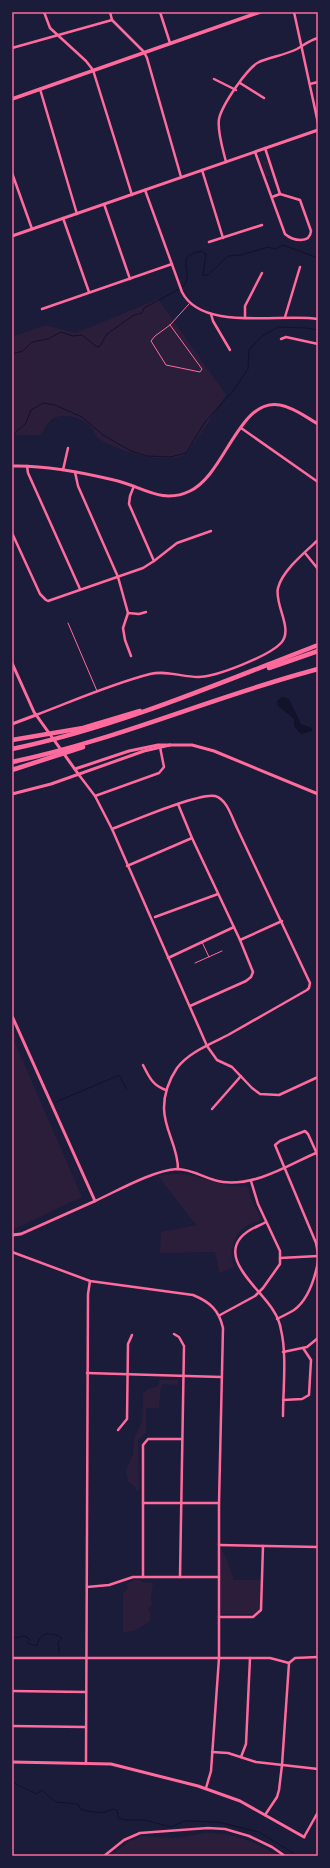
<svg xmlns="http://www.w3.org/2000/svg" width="330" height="1868" font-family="'Sofia Sans Condensed',sans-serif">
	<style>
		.green { fill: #2a1e3b }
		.water { fill: #12122b }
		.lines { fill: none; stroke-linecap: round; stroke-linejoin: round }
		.stream { stroke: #12122b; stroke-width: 1 }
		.service { stroke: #ff6b9d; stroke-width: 1 }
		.minor { stroke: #ff6b9d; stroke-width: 2.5 }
		.tertiary { stroke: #ff6b9d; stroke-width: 3 }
		.secondary { stroke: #ff6b9d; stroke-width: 3.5 }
		.motorway { stroke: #ff6b9d; stroke-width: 4.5 }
		.neatline { fill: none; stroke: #ff6b9d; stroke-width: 1.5 }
	</style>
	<rect width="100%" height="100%" fill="#1b1b3a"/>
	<g class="green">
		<path d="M261,160l7,1 3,14 -5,-11h-1l4,12h-3z"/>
		<path d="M158,299l68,96c-7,10 -35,56 -42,60 -22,10 -65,-4 -85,-16 -4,-2 -5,-9 -8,-12 -8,-9 -26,-14 -37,-9 -6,3 -10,11 -13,17h-29v-98l33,-12 31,8z"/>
		<path d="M12,1027l4,10 -1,6 67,154 -70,33z"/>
		<path d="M171,1174c26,-3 48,15 75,12l3,3 1,7 11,23 -1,2c-22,2 -34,27 -26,46l-15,6 -4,-21 -55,1 1,-21 35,-7 -38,-49z"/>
		<path d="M159,1380h19l1,3 -1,2 -15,-1 -2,3 -2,21h-13v25l-8,7 1,51h-2l-3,-5 -6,-5 -2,-11 7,-16 1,-15 8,-17 1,-28 5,-5 11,-3z"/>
		<path d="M221,1549l5,8 8,23h26v30l-5,4h-34z"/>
		<path d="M134,1580h5l3,2 11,1 -2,17 1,4 -4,5 3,5 -2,8 -15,9 -11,1v-38l5,-6 -1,-4z"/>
		<path d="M206,1833c26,-1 50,9 71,23h-167l20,-15 12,-5 35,2z"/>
	</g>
	<path class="water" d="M282,697l7,2 12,25 11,4v3l-11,3 -7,-8v-7l-16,-13 -1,-5z"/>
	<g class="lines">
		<g class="stream">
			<path d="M182,287c16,-12 -12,-31 20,-36l4,3 -3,21h5l20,-19 13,-1 27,-8 7,2 8,-4 35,13"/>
			<path d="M12,354l11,-3 9,-9 16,-3 13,-7 12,4 9,-1 15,12 3,-1 7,-12 27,-19 8,-2 2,-5 35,-19"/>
			<path d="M12,434h2l12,-11 5,-13 12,-7 12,2 27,12 21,18 28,16 16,5 23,1 16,-4 19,-31 28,-31 15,-22 1,-19 13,-14 16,-9 28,1 12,2"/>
			<path d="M56,1102l61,-26h3l6,13"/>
			<path d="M12,1638l14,-2 1,2 3,1 -3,4 10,3c2,-15 16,-14 25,-8l-4,4 1,10"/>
			<path d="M12,1782l24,12 6,-4 13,12 23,2 2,5c12,3 22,6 33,0l4,1 1,8 8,2h19l26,7 13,-6 34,1 41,10 39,24"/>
		</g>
		<g class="service">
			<path d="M170,325l32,44 -2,3 -34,-7 -15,-24 4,-5 15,-11 19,-21"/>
			<path d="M68,623l29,68"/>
			<path d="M202,942l7,15"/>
			<path d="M195,963l27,-12"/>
		</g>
		<g class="minor">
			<path d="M44,12l6,16 36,33 7,9 39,125"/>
			<path d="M110,12l2,8 32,32 3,6 34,119"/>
			<path d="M160,12l10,31"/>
			<path d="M294,12l24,111"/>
			<path d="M12,48l100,-28"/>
			<path d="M214,79l22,11"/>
			<path d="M240,83l24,15"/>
			<path d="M310,84l8,-2"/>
			<path d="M40,89l37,125"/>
			<path d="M265,148l15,46"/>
			<path d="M255,152l30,82c8,7 25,10 26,-3l-11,-31 -20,-6 -8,3"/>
			<path d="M226,162c-3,-13 -9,-30 -7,-43 3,-14 28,-51 40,-57 12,-5 26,-7 38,-13 7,-4 13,-9 21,-11"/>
			<path d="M202,170l21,68"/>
			<path d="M12,173l20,56"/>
			<path d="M145,190l37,102c20,40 99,21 136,27"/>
			<path d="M104,204l26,75"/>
			<path d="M63,218l26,74"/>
			<path d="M209,242l53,-17"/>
			<path d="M42,309l130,-45"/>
			<path d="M211,314l2,7 17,29"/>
			<path d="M245,317v-11l17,-33"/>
			<path d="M285,317l15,-50"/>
			<path d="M281,339l5,-2 32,7"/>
			<path d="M241,428l77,54"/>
			<path d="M27,466l1,7 52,116"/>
			<path d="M63,470l5,-22"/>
			<path d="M75,472l3,14 40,91 10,36 -5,15 2,12 6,16"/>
			<path d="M134,486l-4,10 -1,8 25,57"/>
			<path d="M12,533l28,61 6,6 2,1 95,-33 11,-7 23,-18 34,-12"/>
			<path d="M305,553l13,16"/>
			<path d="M128,613l11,1 7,-2"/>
			<path d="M36,715c37,-14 75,-31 114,-41 16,-4 32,3 48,3 18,0 71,-21 83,-34 13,-14 -7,-38 -3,-55 4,-17 27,-36 40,-48"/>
			<path d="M79,775l16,21 17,33 95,217 10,14 15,7 20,21 8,6 19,1 39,-18"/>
			<path d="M95,796l64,-23 5,-6 -4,-20"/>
			<path d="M178,804l14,34 48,102 13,32 -2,5 -5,4 -56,25"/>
			<path d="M112,829c18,-7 88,-37 103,-33 12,3 17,22 22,32l73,155 -1,5 -2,2c-26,15 -53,30 -79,45 -17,9 -39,17 -51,33 -8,12 -13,26 -13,40 0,22 14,38 14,61"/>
			<path d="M127,866l65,-28"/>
			<path d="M155,917l63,-23"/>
			<path d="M240,940l42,-19"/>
			<path d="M168,958l66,-31"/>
			<path d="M143,1065c6,12 10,21 23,25"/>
			<path d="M212,1109l29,-33"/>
			<path d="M318,1156l-10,-22 -3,-3 -25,10 -5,4 41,98 2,10"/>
			<path d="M95,1201c22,-10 59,-31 82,-32 16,0 30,11 46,13 34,4 65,-17 95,-30"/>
			<path d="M266,1222c-5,3 -11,5 -16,8 -39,24 10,58 23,80 4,6 7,13 8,20 6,24 2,60 2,86"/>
			<path d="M12,1252l78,29 103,14c17,7 26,15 30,33l-4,175v155l-8,113 -5,17"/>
			<path d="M280,1258l38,-2"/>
			<path d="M220,1315l35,-19 8,-8 17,-24v-13l-22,-47 -7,-23"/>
			<path d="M277,1319c6,-3 12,-6 17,-9 14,-10 21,-33 24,-48"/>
			<path d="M174,1334l5,3 5,9 -4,231"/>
			<path d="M283,1352l24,-5 11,-9"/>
			<path d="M87,1373l134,4"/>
			<path d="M283,1400l19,-1 7,-4 2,-35 -8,-12"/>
			<path d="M118,1430l9,-11 1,-75 4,-9"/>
			<path d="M143,1503h76"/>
			<path d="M219,1545l99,2"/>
			<path d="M143,1577v-132l5,-6h34"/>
			<path d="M87,1587l22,-2 24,-8h86"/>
			<path d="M219,1617h34l8,-7 2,-64"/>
			<path d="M12,1658h258l19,5"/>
			<path d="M289,1663l6,-5 23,-1"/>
			<path d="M12,1691l73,1"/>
			<path d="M12,1726l73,1"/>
			<path d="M212,1752l16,1 28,9 62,7"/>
			<path d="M241,1757l5,-13 4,-86"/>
			<path d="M86,1762l2,-468 2,-13"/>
			<path d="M265,1815l12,-18 2,-7 3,-25 7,-102"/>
			<path d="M304,1837l14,-25"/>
			<path d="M104,1856l20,-16 16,-7 68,-5 17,1 24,7 23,11 13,9"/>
		</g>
		<g class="tertiary">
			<path d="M12,236l306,-106"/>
			<path d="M12,466c34,-1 69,6 102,14 28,6 47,25 76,11 35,-16 49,-94 90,-86 13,2 26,12 38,19"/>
			<path d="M12,663l22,49 45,63"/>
			<path d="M12,724l24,-9"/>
			<path d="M75,769l54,-18 29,-6h34l22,6 104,43"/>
			<path d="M12,794l39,-10 93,-33 26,-6"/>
			<path d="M12,1016l83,185 -74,33 -9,1"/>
			<path d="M12,1762l99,2 87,22 42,15 64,36"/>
		</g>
		<path class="secondary" d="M12,99l248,-87"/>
		<g class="motorway">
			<path d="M269,668l49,-17"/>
			<path d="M12,740l71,-12 57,-17"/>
			<path d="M12,749c106,-22 205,-65 306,-104"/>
			<path d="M12,762c105,-22 203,-66 306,-93"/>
			<path d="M12,770l71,-23"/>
		</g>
	</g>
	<rect width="330" height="1868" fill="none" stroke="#1b1b3a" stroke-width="26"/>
	<rect x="13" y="13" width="304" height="1842" class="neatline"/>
</svg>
